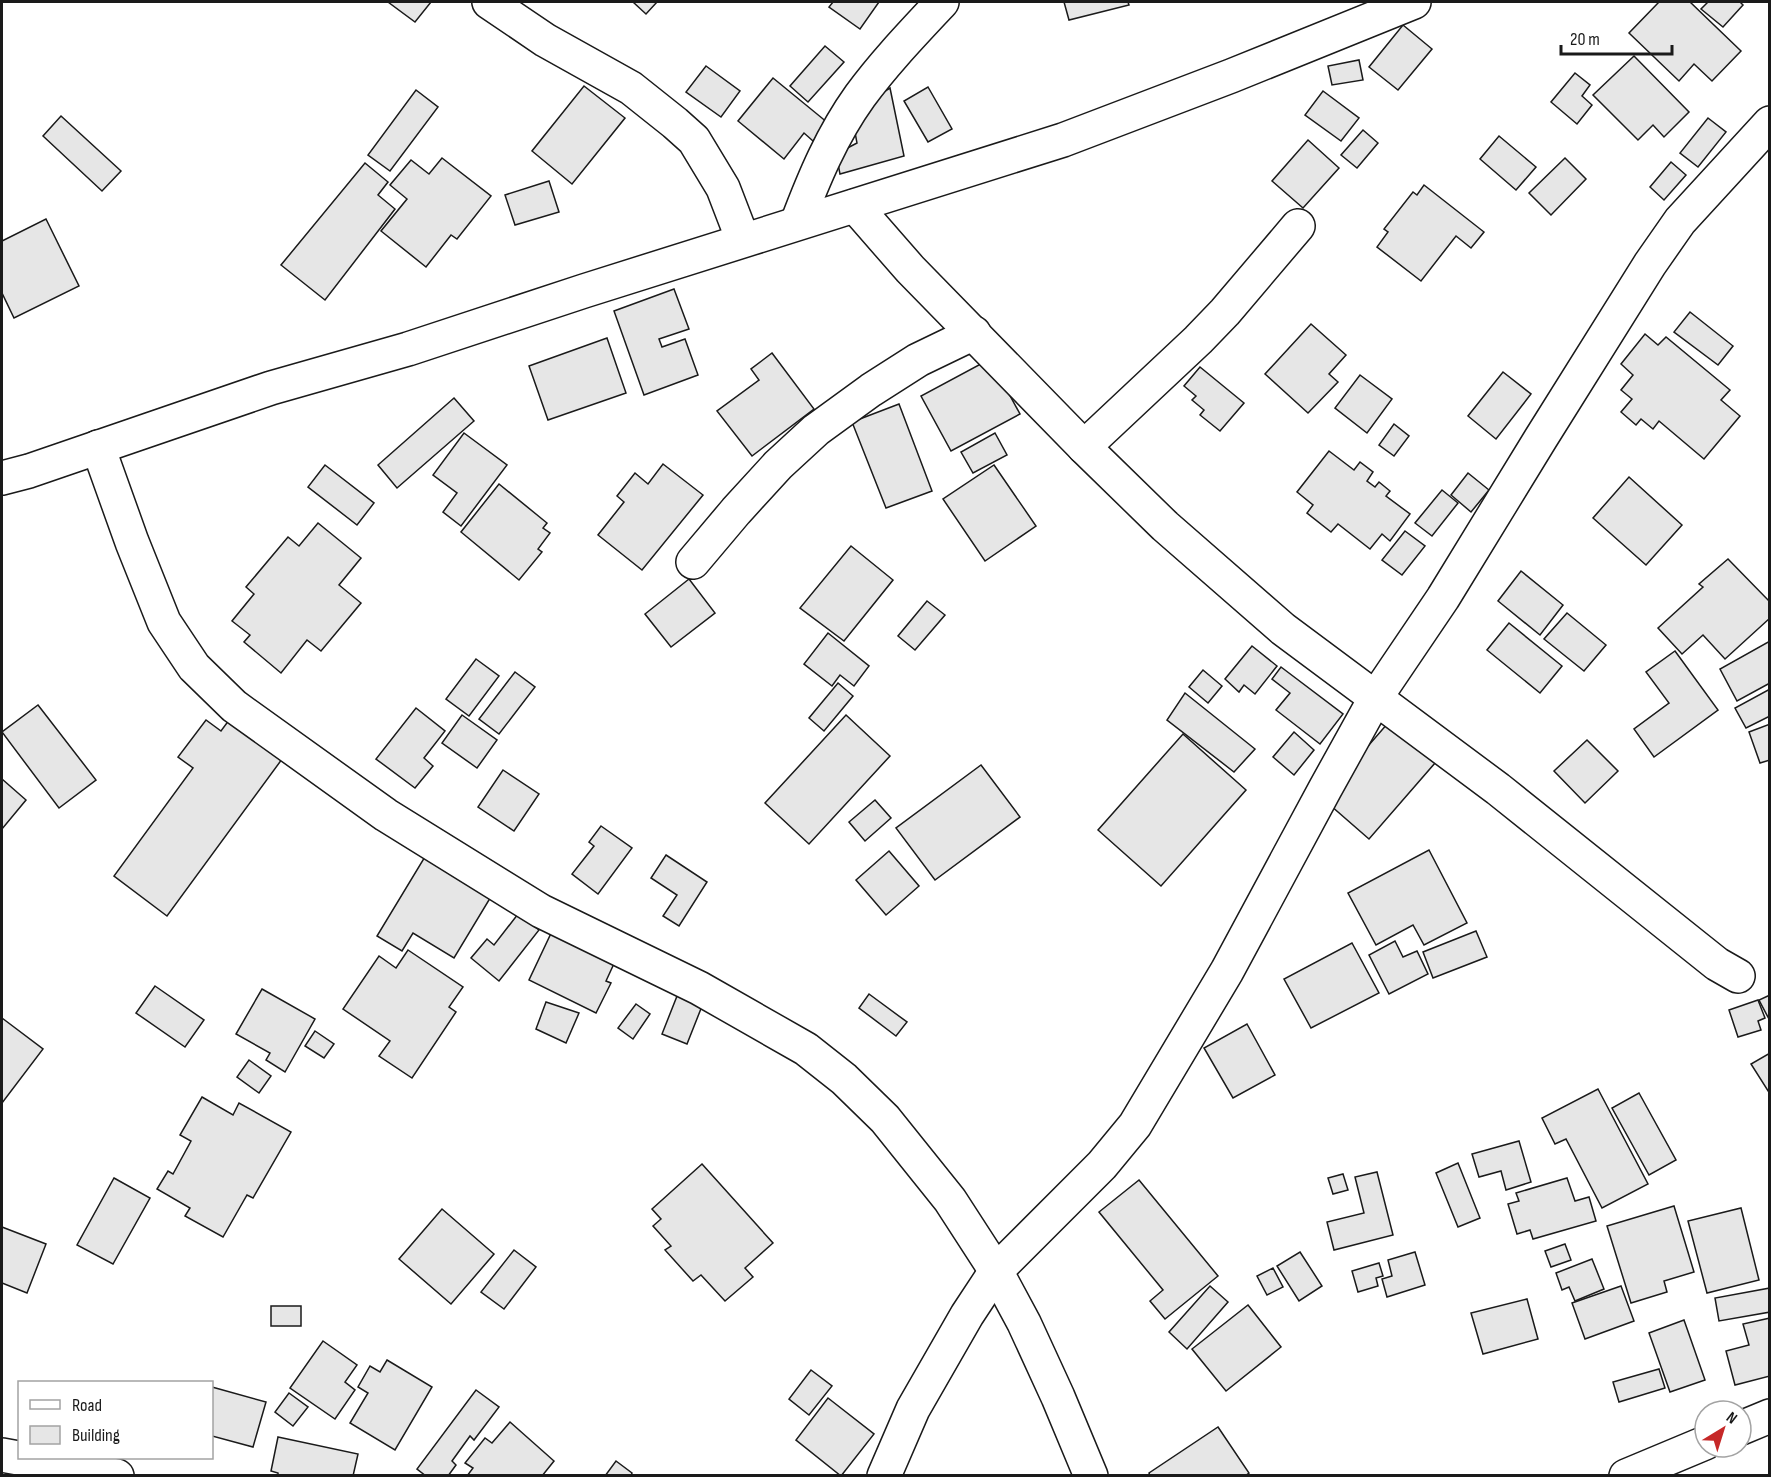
<svg xmlns="http://www.w3.org/2000/svg" width="1771" height="1477" font-family="'Sofia Sans Condensed',sans-serif">
	<style>
		.building { fill: #e6e6e6; stroke: #1a1a1a; stroke-width: 1.5 }
		.lines { fill: none; stroke-linecap: round; stroke-linejoin: round }
		.street-casing { stroke: #1a1a1a; stroke-width: 36 }
		.secondary-casing { stroke: #1a1a1a; stroke-width: 36 }
		.street { stroke: #fff; stroke-width: 33 }
		.secondary { stroke: #fff; stroke-width: 33 }
	</style>
	<rect width="100%" height="100%" fill="#fff"/>
	<g class="building">
		<path d="M388,2h43l-16,20z"/>
		<path d="M633,2h24l-11,12z"/>
		<path d="M833,2h46l-19,27 -31,-22z"/>
		<path d="M1064,2h64l1,3 -60,15z"/>
		<path d="M1659,2h31l51,49 -29,30 -18,-17 -15,17 -50,-48z"/>
		<path d="M1705,2h35l3,3 -20,22 -22,-18 6,-6z"/>
		<path d="M1403,25l29,24 -34,41 -29,-23z"/>
		<path d="M825,46l19,16 -36,40 -18,-16z"/>
		<path d="M1634,56l55,56 -25,25 -11,-12 -15,15 -45,-45z"/>
		<path d="M1359,60l4,20 -31,5 -4,-19z"/>
		<path d="M706,66l34,25 -19,26 -35,-25z"/>
		<path d="M1575,73l15,12 -8,11 10,9 -15,19 -26,-22z"/>
		<path d="M773,78l55,45 -15,18 -9,-8 -20,26 -46,-38z"/>
		<path d="M584,86l41,32 -53,66 -40,-33z"/>
		<path d="M928,87l24,42 -24,13 -24,-41z"/>
		<path d="M890,88l14,68 -64,18 -4,-20 21,-11 -3,-16 15,-26z"/>
		<path d="M416,90l22,17 -48,64 -22,-16z"/>
		<path d="M1323,91l36,27 -18,23 -36,-26z"/>
		<path d="M61,116l60,55 -19,20 -59,-55z"/>
		<path d="M1708,118l18,14 -28,35 -18,-14z"/>
		<path d="M1363,130l15,13 -21,25 -16,-13z"/>
		<path d="M1499,136l37,31 -20,23 -36,-31z"/>
		<path d="M1308,140l31,28 -36,40 -31,-27z"/>
		<path d="M442,158l49,38 -34,43 -6,-4 -25,32 -45,-36 26,-32 -17,-14 21,-25 18,14z"/>
		<path d="M1565,158l21,21 -35,36 -22,-22z"/>
		<path d="M1671,162l15,13 -22,25 -14,-13z"/>
		<path d="M365,163l23,19 -10,13 17,14 -70,91 -44,-35z"/>
		<path d="M549,181l10,31 -44,13 -10,-30z"/>
		<path d="M1424,185l60,47 -13,16 -15,-12 -35,45 -44,-34 11,-15 -4,-3 29,-37 4,3z"/>
		<path d="M46,219l33,67 -65,32 -12,-25v-52z"/>
		<path d="M674,289l15,40 -30,10 3,8 23,-8 13,36 -54,20 -30,-84z"/>
		<path d="M1690,312l43,34 -15,19 -44,-33z"/>
		<path d="M1311,324l35,31 -17,19 9,8 -30,31 -43,-39z"/>
		<path d="M1645,334l13,11 8,-8 64,53 -9,10 19,16 -36,43 -45,-38 -6,8 -12,-10 -5,6 -15,-13 11,-13 -11,-9 12,-15 -12,-11z"/>
		<path d="M607,338l19,55 -78,27 -19,-54z"/>
		<path d="M772,353l42,56 -62,47 -35,-45 42,-31 -8,-11z"/>
		<path d="M990,359l30,55 -69,37 -30,-55z"/>
		<path d="M1200,367l44,36 -24,28 -20,-16 4,-5 -12,-10 4,-4 -12,-10z"/>
		<path d="M1503,372l28,22 -35,45 -28,-23z"/>
		<path d="M1360,375l32,24 -25,34 -32,-25z"/>
		<path d="M454,398l20,23 -77,67 -19,-23z"/>
		<path d="M899,404l33,87 -46,17 -34,-86z"/>
		<path d="M1394,424l15,12 -15,20 -15,-11z"/>
		<path d="M464,433l43,32 -46,61 -18,-14 14,-19 -24,-18z"/>
		<path d="M995,433l12,22 -34,18 -12,-21z"/>
		<path d="M1329,451l25,19 6,-8 13,10 -6,9 8,6 4,-5 11,9 -4,5 24,18 -20,27 -8,-7 -12,15 -32,-25 -7,8 -24,-19 6,-8 -16,-13z"/>
		<path d="M663,464l40,31 -61,75 -44,-35 26,-33 -7,-6 18,-23 13,11z"/>
		<path d="M325,465l49,38 -17,22 -49,-38z"/>
		<path d="M994,465l42,61 -51,35 -42,-62z"/>
		<path d="M1468,473l21,17 -18,22 -20,-17z"/>
		<path d="M1629,477l53,48 -36,40 -53,-47z"/>
		<path d="M499,484l48,39 -4,5 7,5 -12,16 4,3 -23,28 -58,-48z"/>
		<path d="M1442,490l16,13 -26,33 -17,-13z"/>
		<path d="M318,523l43,35 -22,27 22,18 -40,48 -14,-11 -26,33 -37,-31 6,-7 -18,-14 22,-27 -8,-7 42,-50 11,9z"/>
		<path d="M1405,531l20,15 -23,29 -20,-15z"/>
		<path d="M851,546l42,34 -49,61 -44,-33z"/>
		<path d="M1728,559l42,43v16l-45,41 -22,-24 -21,19 -24,-26 45,-41 -4,-3z"/>
		<path d="M1521,571l42,34 -23,30 -42,-34z"/>
		<path d="M689,579l26,34 -44,34 -26,-33z"/>
		<path d="M927,601l18,14 -30,35 -17,-14z"/>
		<path d="M1567,613l39,32 -22,26 -40,-32z"/>
		<path d="M1509,623l53,43 -22,27 -53,-43z"/>
		<path d="M828,633l41,33 -15,20 -14,-11 -8,11 -28,-22z"/>
		<path d="M1770,641v42l-33,18 -17,-32z"/>
		<path d="M1252,646l25,20 -22,28 -11,-9 -5,7 -14,-13z"/>
		<path d="M1675,651l43,59 -64,47 -20,-28 35,-26 -23,-31z"/>
		<path d="M476,659l23,17 -30,40 -23,-17z"/>
		<path d="M1281,667l62,47 -23,30 -44,-34 14,-17 -18,-14z"/>
		<path d="M1203,670l19,16 -14,17 -19,-16z"/>
		<path d="M515,672l20,15 -36,47 -20,-15z"/>
		<path d="M838,683l15,13 -29,35 -15,-13z"/>
		<path d="M1770,689v27l-24,12 -11,-20z"/>
		<path d="M1185,693l70,56 -21,23 -67,-52z"/>
		<path d="M38,705l58,75 -37,28 -57,-76z"/>
		<path d="M416,708l29,23 -21,27 9,8 -18,22 -39,-29z"/>
		<path d="M462,715l35,25 -20,28 -35,-25z"/>
		<path d="M846,715l44,41 -81,88 -44,-41z"/>
		<path d="M232,716l53,39 -118,161 -53,-40 79,-108 -15,-11 28,-37 15,11z"/>
		<path d="M1388,723l47,40 -66,76 -39,-34 6,-22z"/>
		<path d="M1770,724v36l-10,3 -11,-31z"/>
		<path d="M1294,732l20,18 -20,25 -21,-18z"/>
		<path d="M1183,734l63,56 -85,96 -63,-56z"/>
		<path d="M1587,740l31,31 -33,32 -31,-32z"/>
		<path d="M981,765l39,52 -85,63 -39,-52z"/>
		<path d="M503,770l36,24 -25,37 -36,-24z"/>
		<path d="M2,779l24,21 -24,29z"/>
		<path d="M875,800l16,18 -26,23 -16,-19z"/>
		<path d="M601,826l31,22 -34,46 -26,-20 22,-28 -5,-4z"/>
		<path d="M1429,850l38,73 -43,22 -11,-20 -37,20 -28,-52z"/>
		<path d="M889,851l30,35 -33,29 -30,-35z"/>
		<path d="M426,855l66,40 -38,63 -41,-25 -11,18 -25,-15z"/>
		<path d="M666,855l41,27 -28,44 -16,-10 14,-21 -26,-17z"/>
		<path d="M518,914l21,16 -40,51 -28,-23 16,-19 7,6z"/>
		<path d="M554,927l63,30 -11,24 5,2 -15,30 -67,-33z"/>
		<path d="M1476,931l11,26 -54,21 -10,-26z"/>
		<path d="M1395,941l8,16 14,-6 11,23 -39,20 -20,-39z"/>
		<path d="M1352,943l27,50 -68,35 -27,-49z"/>
		<path d="M408,950l55,37 -14,20 7,5 -44,66 -33,-22 11,-15 -47,-32 36,-53 17,12z"/>
		<path d="M155,986l49,34 -19,27 -49,-34z"/>
		<path d="M681,986l25,10 -19,48 -25,-10z"/>
		<path d="M262,989l53,30 -30,53 -19,-12 4,-7 -34,-19z"/>
		<path d="M869,994l38,28 -11,14 -37,-28z"/>
		<path d="M1770,995v26l-11,-21z"/>
		<path d="M1758,1000l7,18 -7,3 3,9 -23,7 -9,-27z"/>
		<path d="M546,1002l33,11 -13,30 -30,-14z"/>
		<path d="M636,1004l14,10 -17,25 -15,-11z"/>
		<path d="M2,1018l41,31 -41,54z"/>
		<path d="M1247,1024l28,51 -42,23 -29,-50z"/>
		<path d="M315,1031l19,13 -10,14 -19,-12z"/>
		<path d="M1770,1053v41l-19,-30z"/>
		<path d="M249,1060l22,16 -12,17 -22,-16z"/>
		<path d="M1598,1089l50,95 -46,24 -36,-69 -11,5 -13,-26z"/>
		<path d="M1639,1093l37,67 -27,15 -37,-67z"/>
		<path d="M202,1097l31,18 6,-12 52,29 -38,66 -6,-3 -24,42 -38,-21 5,-8 -33,-19 11,-18 5,3 18,-33 -11,-6z"/>
		<path d="M1519,1141l12,41 -25,8 -5,-19 -22,6 -7,-23z"/>
		<path d="M1458,1163l22,55 -22,9 -22,-54z"/>
		<path d="M702,1164l71,79 -28,25 8,9 -28,24 -24,-26 -8,6 -28,-31 6,-4 -18,-20 8,-7 -9,-10z"/>
		<path d="M1377,1172l16,63 -59,15 -7,-28 37,-9 -9,-36z"/>
		<path d="M1343,1174l5,16 -15,4 -5,-16z"/>
		<path d="M114,1178l36,20 -37,66 -36,-19z"/>
		<path d="M1567,1178l8,23 14,-4 7,24 -63,18 -3,-9 -13,4 -9,-30 11,-3 -3,-8z"/>
		<path d="M1139,1180l79,96 -53,43 -15,-18 13,-11 -64,-78z"/>
		<path d="M1674,1206l20,66 -30,9 3,11 -36,11 -24,-77z"/>
		<path d="M1741,1208l18,72 -52,13 -19,-72z"/>
		<path d="M442,1209l52,45 -43,50 -52,-45z"/>
		<path d="M2,1227l44,17 -19,49 -25,-10z"/>
		<path d="M1565,1244l6,16 -20,7 -6,-16z"/>
		<path d="M514,1250l22,17 -32,42 -23,-17z"/>
		<path d="M1300,1252l22,34 -23,15 -22,-35z"/>
		<path d="M1415,1252l10,33 -38,12 -5,-18 10,-3 -4,-16z"/>
		<path d="M1592,1259l12,30 -29,12 -6,-14 -7,3 -6,-17z"/>
		<path d="M1379,1263l4,13 -7,2 2,8 -20,6 -6,-21z"/>
		<path d="M1273,1268l10,19 -16,8 -10,-19z"/>
		<path d="M1210,1286l18,16 -41,47 -18,-17z"/>
		<path d="M1621,1286l13,35 -49,18 -13,-36z"/>
		<path d="M1770,1288v24l-51,9 -4,-23z"/>
		<path d="M1527,1299l11,40 -55,15 -12,-41z"/>
		<path d="M1248,1305l33,42 -55,44 -34,-42z"/>
		<rect x="271" y="1306" width="30" height="20"/>
		<path d="M1770,1318v58l-35,9 -9,-34 23,-6 -6,-21z"/>
		<path d="M1684,1320l21,60 -35,12 -21,-59z"/>
		<path d="M323,1341l34,24 -12,17 10,8 -20,29 -45,-31z"/>
		<path d="M387,1360l45,27 -37,63 -45,-27 18,-30 -10,-6 12,-21 10,6z"/>
		<path d="M1659,1369l6,19 -46,14 -6,-20z"/>
		<path d="M811,1370l21,16 -23,29 -20,-16z"/>
		<path d="M212,1387l54,15 -13,45 -41,-11z"/>
		<path d="M476,1390l23,17 -25,33 -4,-4 -18,25 4,4 -8,11h-22l-9,-7z"/>
		<path d="M289,1393l19,14 -15,19 -18,-14z"/>
		<path d="M828,1398l46,36 -33,42 -45,-36z"/>
		<path d="M510,1422l44,39 -12,15h-75l6,-8 -8,-5 20,-25 7,5z"/>
		<path d="M1218,1427l31,46 -4,3h-95l-1,-3z"/>
		<path d="M278,1437l80,17 -5,22h-75v-3l-7,-2z"/>
		<path d="M616,1461l16,12 -1,3h-26z"/>
	</g>
	<g class="lines">
		<g class="street-casing">
			<g id="street">
				<path d="M489,2l56,38 86,48 44,35 19,17 29,48 20,52"/>
				<path d="M855,206l55,63 174,178 81,79 118,103 215,160 219,175 21,12"/>
				<path d="M797,223c17,-45 35,-88 63,-127 25,-34 54,-64 82,-94"/>
				<path d="M98,447l34,95 32,80 30,45 40,39 152,109 155,96 158,77 107,61 38,30 41,40 65,81 46,71 28,52 34,74 33,79"/>
				<path d="M1084,447l114,-107 27,-28 73,-86"/>
				<path d="M2,478l27,-7 242,-83 137,-39 176,-58 479,-151 168,-64 183,-74"/>
				<path d="M693,562l43,-51 42,-46 38,-35 55,-40 47,-30 56,-27"/>
				<path d="M2,1455l115,21"/>
				<path d="M884,1476l29,-67 54,-94 29,-44 106,-106 33,-40 92,-154 98,-182 51,-92 67,-99 98,-160 109,-174 30,-43 90,-98"/>
			</g>
		</g>
		<g class="secondary-casing">
			<g id="secondary">
				<path d="M1741,1428l29,-12"/>
				<path d="M1626,1476l79,-33"/>
			</g>
		</g>
		<use href="#street" class="street"/>
		<use href="#secondary" class="secondary"/>
	</g>
	<rect width="1771" height="1477" fill="none" stroke="#1a1a1a" stroke-width="6"/>
	<rect x="18" y="1381" width="195" height="78" fill="#ffffff" stroke="#a3a3a3" stroke-width="1.5"/>
	<rect x="30" y="1400" width="30" height="9" fill="#ffffff" stroke="#a3a3a3" stroke-width="1.5"/>
	<text x="72" y="1411" font-size="18" fill="#1a1a1a">Road</text>
	<rect x="30" y="1426" width="30" height="18" fill="#e6e6e6" stroke="#a3a3a3" stroke-width="1.5"/>
	<text x="72" y="1441" font-size="18" fill="#1a1a1a">Building</text>
	<g transform="translate(1723 1429) rotate(38)"><circle r="28" fill="#ffffff" stroke="#a3a3a3" stroke-width="1.5"/>
	<path d="M0-4.5L10 22L0 15L-10 22Z" fill="#c62828"/>
	<text y="-9" font-size="16" font-weight="bold" text-anchor="middle" fill="#1a1a1a">N</text>
	</g>
	<path d="M1561 45v9h111v-9" fill="none" stroke="#1a1a1a" stroke-width="3"/>
	<text x="1570" y="45" font-size="18" fill="#1a1a1a" stroke="#ffffff" stroke-width="4.5" paint-order="stroke">20 m</text>
</svg>
